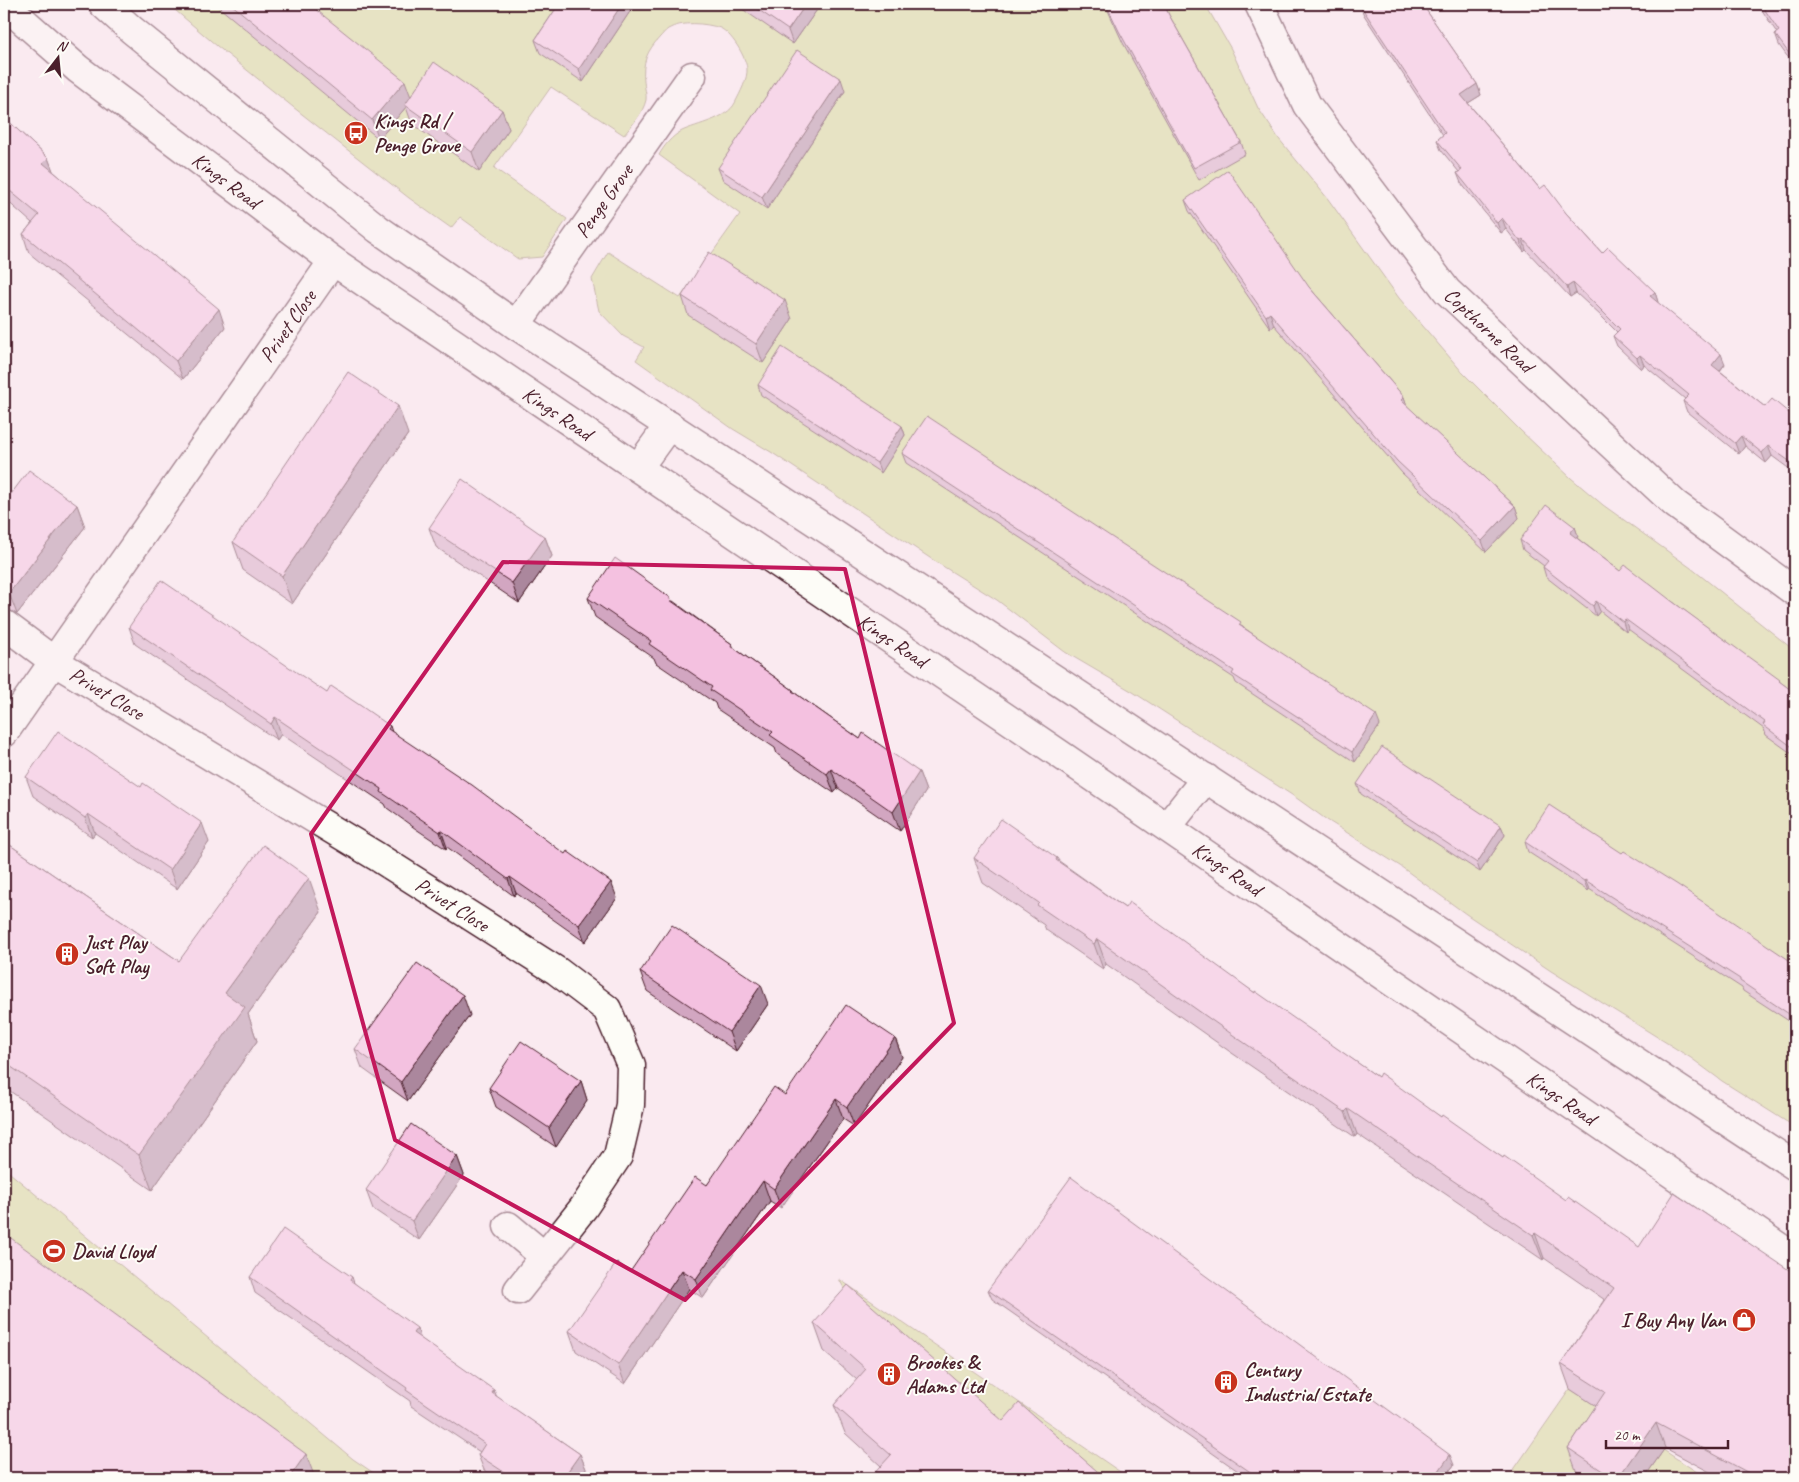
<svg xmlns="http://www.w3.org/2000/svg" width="1799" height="1482" font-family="Caveat,sans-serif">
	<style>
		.green { fill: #d1dc8f; stroke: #8e7e5d }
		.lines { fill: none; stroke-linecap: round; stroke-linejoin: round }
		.street-casing { stroke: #4a1f2b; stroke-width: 31 }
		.secondary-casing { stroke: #4a1f2b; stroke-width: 31 }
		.street { stroke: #fdfcf7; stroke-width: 28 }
		.secondary { stroke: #fdfcf7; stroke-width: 28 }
		.wall { fill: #d2a6c1; stroke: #4a1f2b }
		.shaded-wall { fill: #ab879d; stroke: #4a1f2b }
		.building { fill: #f4c1e0; stroke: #4a1f2b }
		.marked { fill: none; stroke: #c2185b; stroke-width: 4; stroke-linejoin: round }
		.labels { text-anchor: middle; stroke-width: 4; stroke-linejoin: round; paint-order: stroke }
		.poi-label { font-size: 21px; font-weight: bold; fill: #4a1f2b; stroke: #fdfcf7; text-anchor: start }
		.street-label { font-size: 21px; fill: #4a1f2b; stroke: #fdfcf7 }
	</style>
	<rect width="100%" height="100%" fill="#faeaf0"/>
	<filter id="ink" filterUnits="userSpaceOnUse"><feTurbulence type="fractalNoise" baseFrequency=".02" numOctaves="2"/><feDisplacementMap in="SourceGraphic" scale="10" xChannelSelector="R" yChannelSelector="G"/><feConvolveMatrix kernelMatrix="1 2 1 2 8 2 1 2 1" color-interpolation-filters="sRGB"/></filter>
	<g filter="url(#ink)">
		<g class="green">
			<path d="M168,4h1037l26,45 27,59 21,31 49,60 71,99 64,75 58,58 50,47 32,27 88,63 104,83v476l-73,-46 -31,-23 -140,-87 -85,-57 -66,-48 -73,-46 -32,-23 -162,-105 -68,-40 -68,-52 -64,-40 -162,-108 -38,-23 -97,-69 8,-13 -21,-11 -24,-25 -7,-32 16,-27 72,46 60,-84 -81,-59c5,-9 13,-19 23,-24 15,-7 45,-12 53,-28 5,-10 13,-24 12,-35 -2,-13 -16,-35 -27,-40 -14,-5 -39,-7 -52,1 -3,2 -6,6 -8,8 -13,14 -18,25 -16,44 0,6 3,13 2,19 -3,13 -14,25 -22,35l-73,-48 -57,81 73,51 -25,38 -24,2 -58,-42 -9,11 -42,-30 -116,-91 -76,-61z"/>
			<path d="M4,1168l349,291 28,19h-377z"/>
			<path d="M839,1279l290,199h-45l-71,-29 -155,-136z"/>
			<path d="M1570,1389l130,85 -3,4h-189z"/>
		</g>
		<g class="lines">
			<g class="street-casing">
				<g id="street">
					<path id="s1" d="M1259,4l48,101 140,186 228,213 120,88"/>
					<path id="s2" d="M516,325l176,-249"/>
					<path id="s3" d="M4,624l51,38 321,194 181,115 50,38 24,56 -1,40 -12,51 -34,51 -66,83"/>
					<path id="s4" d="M4,733l329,-472"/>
					<path d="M508,1226l36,30"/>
				</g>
			</g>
			<g class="secondary-casing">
				<g id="secondary">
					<path id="s5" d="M4,4l74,65 255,192 728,494 734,503"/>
					<path d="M103,4l29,26 246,199 138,96 1279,841"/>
					<path d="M638,468l31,-43"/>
					<path d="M1167,827l39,-49"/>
				</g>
			</g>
			<use href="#street" class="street"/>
			<use href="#secondary" class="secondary"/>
		</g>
		<g class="wall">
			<path d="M215,4h94l101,93 92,13 7,19 -30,43 -67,-48 -6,-17 -27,32z"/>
			<path d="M559,4h76l-52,78 -43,-29 -5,-13z"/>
			<path d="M735,4h86l-28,40z"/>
			<path d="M1105,4h59l5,11 72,127 4,12 -46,26 -76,-137z"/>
			<path d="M1359,4h63l55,80 4,11 -13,8 72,86 26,24 36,40 53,39 3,11 67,61 -5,7 45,36 30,11v55l-23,-17 -6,7 -21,-17 -6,8 -52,-42 -4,-11 2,-2 -41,-34 -3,4 -24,-23 -4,-10 4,-4 -16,-16 -25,-23 -6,4 -44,-47 -2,2 -18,-23 -5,4 -40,-50 -4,-10 2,-1 -18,-22 -4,-10 6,-5 -79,-120z"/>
			<path d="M1758,4h37v63l-16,-22 -4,-11 2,-1z"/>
			<path d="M845,91l-78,118 -44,-29 -5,-12z"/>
			<path d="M4,117l44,41 5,13 172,156 -42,52 -154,-126 -6,-19 9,-11 -28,-25z"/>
			<path d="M1185,200l124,87 95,110 3,9 108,100 4,12 -33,34 -84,-79 -128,-148 -4,3 -81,-117z"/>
			<path d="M682,296l110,23 -29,44 -75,-48z"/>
			<path d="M758,385l144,41 3,9 -24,38 -120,-78z"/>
			<path d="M408,434l-116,170 -49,-34 -10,-28z"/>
			<path d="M902,453l341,174 137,98 -25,37 -119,-79 -2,-5 -328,-215z"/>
			<path d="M4,489l7,5 66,11 8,22 -68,87 -12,-6 -1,1z"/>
			<path d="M1575,527l3,9 -1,2 43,33 53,31 122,91v63l-29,-21 -2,-6 -136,-100 -2,3 -26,-21 -4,5 -50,-39 -3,-10 1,-1 -21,-16 -3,-10z"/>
			<path d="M429,528l116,9 7,19 -33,47 -83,-56z"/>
			<path d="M588,598l85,3 59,43 2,4 59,42 2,3 65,46 59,33 7,19 -26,40 -62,-43 -4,5 -57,-39 -2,-6 -58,-39 -2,-6 -59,-40 -2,-5 -59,-41z"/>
			<path d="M129,627l198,66 63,33 2,6 225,166 -32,44 -69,-49 -2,3 -67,-49 -1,2 -30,-20 -29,-21 -2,-4 -104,-70 -4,6 -142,-96z"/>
			<path d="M26,777l183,65 -32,47 -82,-56 -3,4 -59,-41z"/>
			<path d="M1357,784l144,42 4,9 -25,37 -119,-78z"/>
			<path d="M4,841l175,120 142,-49 -73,102 9,27 -105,149 -148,-103z"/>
			<path d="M1525,842l97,11 173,111v61l-52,-34 -1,-3 -153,-99 -1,2 -60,-39z"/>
			<path d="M974,858h83l2,3 66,47 130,85 123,84 63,40 62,41 292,320h-74l-56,-30 -21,30h-59l-8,-5 -9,-25 28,-42 -26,-17 -9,-25 44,-64 -61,-42 -1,2 -186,-126 -2,3 -126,-86 -123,-87 -3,5 -57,-39 -2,-5 -61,-42z"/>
			<path d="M640,972l128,32 -32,47 -89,-60z"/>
			<path d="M470,1015l-62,86 -46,-33 -7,-19z"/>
			<path d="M895,1038l7,19 -48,69 -11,-7 -62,89 -11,-7 -67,97 -14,-9 -64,95 -49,-33 -7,-20 61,-59 77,-87 78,-90z"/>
			<path d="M581,1081l6,19 -31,47 -60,-40 -7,-19z"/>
			<path d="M457,1156l7,19 -45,65 -46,-31 -7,-19z"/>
			<path d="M250,1277h102l2,6 66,55 77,59 83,57 6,15 -6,9h-84l-12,-8 -6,-15 2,-3 -69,-46 -1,-5 -155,-108z"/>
			<path d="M988,1290l466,175 -10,13h-196l-256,-179z"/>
			<path d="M814,1323l189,98 -122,45 -36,-33 -11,-28 23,-25 -33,-29z"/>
		</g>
		<g class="shaded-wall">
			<path d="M622,4h13l-52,78 -4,-13z"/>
			<path d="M806,4h15l-28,40 -5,-14z"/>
			<path d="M841,79l4,12 -78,118 -5,-12z"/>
			<path d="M405,81l7,19 -7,5 1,2 -27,32 -7,-19z"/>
			<path d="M1477,84l4,11 -16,10 -4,-10z"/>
			<path d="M502,110l7,19 -30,43 -7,-20z"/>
			<path d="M48,158l7,18 -12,-13z"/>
			<path d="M1502,218l4,11 -5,4 -4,-10z"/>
			<path d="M1523,239l3,11 -2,2 -4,-11z"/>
			<path d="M1573,283l3,10 -6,4 -3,-10z"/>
			<path d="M1655,292l3,10 -4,5 -4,-11z"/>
			<path d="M785,300l7,19 -29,44 -7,-19z"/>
			<path d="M219,309l6,18 -42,52 -7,-18z"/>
			<path d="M1270,313l4,12 -4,3 -4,-12z"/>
			<path d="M1721,354l4,10 -9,11 -4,-10z"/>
			<path d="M1640,355l4,10 -3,4 -4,-11z"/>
			<path d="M1404,397l4,12 -7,-9z"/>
			<path d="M398,406l10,28 -116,170 -10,-28z"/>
			<path d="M902,426l3,9 -24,38 -4,-10z"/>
			<path d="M1741,436l4,10 -6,8 -4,-11z"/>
			<path d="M1768,446l4,10 -6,7 -4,-10z"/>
			<path d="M77,505l8,22 -68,87 -8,-21z"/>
			<path d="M1515,506l4,12 -33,34 -4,-11z"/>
			<path d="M1575,527l3,9 -5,7 -3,-10z"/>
			<path d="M545,537l7,19 -33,47 -7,-20z"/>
			<path d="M1596,601l4,10 -4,5 -3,-10z"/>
			<path d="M1625,619l3,10 -2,3 -3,-10z"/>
			<path d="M1376,715l4,10 -25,37 -3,-10z"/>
			<path d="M275,717l6,17 -4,6 -6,-16z"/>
			<path d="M831,769l7,19 -4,5 -7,-19z"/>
			<path d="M919,772l7,19 -26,40 -7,-19z"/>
			<path d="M88,814l7,19 -3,4 -7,-19z"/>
			<path d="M202,823l7,19 -32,47 -7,-19z"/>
			<path d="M1501,826l4,9 -25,37 -3,-9z"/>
			<path d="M441,830l6,17 -1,2 -6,-17z"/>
			<path d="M510,877l6,16 -2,3 -6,-17z"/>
			<path d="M309,878l12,34 -73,102 9,27 -105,149 -13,-35 86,-162z"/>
			<path d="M1585,880l4,9 -1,2 -4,-10z"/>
			<path d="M611,882l6,16 -32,44 -6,-17z"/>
			<path d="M1097,939l9,25 -3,5 -9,-25z"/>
			<path d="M761,985l7,19 -32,47 -7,-19z"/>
			<path d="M463,995l7,20 -62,86 -7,-19z"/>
			<path d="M895,1038l7,19 -48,69 -7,-19z"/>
			<path d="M581,1081l6,19 -31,47 -7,-19z"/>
			<path d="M836,1099l7,20 -62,89 -7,-19z"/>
			<path d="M1348,1109l9,25 -2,3 -10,-25z"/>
			<path d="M457,1156l7,19 -45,65 -7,-19z"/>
			<path d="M763,1181l7,20 -67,97 -7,-19z"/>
			<path d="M1535,1233l9,25 -1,2 -10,-25z"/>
			<path d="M682,1270l7,19 -64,95 -7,-19z"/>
			<path d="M417,1328l5,15 -9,-10z"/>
			<path d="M494,1390l6,15 -8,-12z"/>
			<path d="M1656,1423l9,25 -21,30h-26z"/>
			<path d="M306,1454l9,24h-26z"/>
			<path d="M580,1454l6,15 -6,9h-17z"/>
			<path d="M1450,1455l4,10 -10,13h-10z"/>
		</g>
		<g class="building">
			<path d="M231,4h78l96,77 -33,39z"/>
			<path d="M559,4h63l-43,65 -44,-29z"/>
			<path d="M750,4h56l-18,26z"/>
			<path d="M1106,4h58l5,11 72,127 -47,26 -75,-137z"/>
			<path d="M1361,4h61l55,80 -16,11 79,94 5,-4 21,28 36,40 6,-6 47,45 -5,4 71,58 -9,11 53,42 7,-8 23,19v47l-27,-19 -6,7 -21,-17 -6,7 -52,-42 6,-6 -49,-40 -3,3 -24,-22 7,-7 -23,-23 -24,-23 -6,4 -44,-48 -3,2 -18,-23 -5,5 -40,-50 5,-3 -25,-30 8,-7 -85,-128z"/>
			<path d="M1761,4h34v58l-20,-28 4,-3z"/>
			<path d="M797,50l44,29 -79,118 -44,-29z"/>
			<path d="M434,62l68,48 -30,42 -67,-47z"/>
			<path d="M4,117l44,41 -5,5 176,146 -43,52 -153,-127 16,-19 -35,-29z"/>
			<path d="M1228,170l81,117 95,110 -3,3 114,106 -33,35 -85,-80 -127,-148 -4,3 -81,-116z"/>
			<path d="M709,252l76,48 -29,44 -74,-48z"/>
			<path d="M782,347l120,79 -25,37 -119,-78z"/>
			<path d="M348,372l50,34 -116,170 -49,-34z"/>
			<path d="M927,416l314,206 -2,3 137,90 -24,37 -120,-78 2,-3 -332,-218z"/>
			<path d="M29,470l48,35 -68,88 -5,-3v-101l7,5z"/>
			<path d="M462,479l83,58 -33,46 -83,-55z"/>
			<path d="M1546,505l29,22 -5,6 50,38 5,-6 48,37 107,78 -1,1 16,12v56l-32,-24 2,-3 -140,-103 -2,3 -27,-21 -3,5 -50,-39 5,-6 -28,-21z"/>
			<path d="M615,558l56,40 -1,2 62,44 -1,2 62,44 -1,1 68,48 3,-6 56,39 -26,40 -62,-43 -4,5 -57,-39 3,-3 -63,-42 2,-3 -63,-43 2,-3 -63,-43z"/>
			<path d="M161,580l166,113 4,-7 30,20 29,20 -2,3 84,56 93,69 2,-3 44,31 -32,43 -69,-48 -2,2 -67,-49 -1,2 -59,-40 1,-3 -107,-72 -4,7 -142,-97z"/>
			<path d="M58,731l83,56 2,-4 59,40 -32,47 -82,-56 -3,4 -59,-41z"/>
			<path d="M1382,747l119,79 -24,37 -120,-79z"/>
			<path d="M1549,805l73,48 2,-2 54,34 117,79v54l-55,-37v-2l-155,-99 -1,1 -59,-39z"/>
			<path d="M1001,819l56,39 -1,2 69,48 4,-6 126,91v-2l123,86 2,-4 61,44 1,-2 61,43 1,-2 62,44 2,-3 71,50 35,-54 121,81v204h-37l-102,-55 -38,55h-5l-45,-30 37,-56 -44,-28 53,-76 -79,-55 -2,2 -185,-126 -3,3 -125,-86 -123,-87 -3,5 -57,-39 2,-2 -65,-45z"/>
			<path d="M4,841l175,120 84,-116 46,33 -84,115 20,14 -106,148 -135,-93z"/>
			<path d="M672,925l89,60 -32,47 -89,-60z"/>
			<path d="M417,963l46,32 -62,87 -46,-33z"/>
			<path d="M846,1005l49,33 -48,69 -11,-8 -62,90 -11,-8 -67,98 -14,-9 -64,95 -49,-34 48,-69 13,10 65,-95 12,8 67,-98 11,8z"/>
			<path d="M521,1041l60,40 -32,47 -60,-40z"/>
			<path d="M411,1124l46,32 -45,65 -46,-31z"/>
			<path d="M1071,1177l379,278 -16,23h-175l-271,-188z"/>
			<path d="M283,1229l69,48 -2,3 67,48 -4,5 81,57 -2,3 88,61 -17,24h-50l-35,-23 7,-11 -79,-54 1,-2 -157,-111z"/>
			<path d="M4,1233l302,221 -17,24h-285z"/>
			<path d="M848,1285l155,136 16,-18 86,75h-235l21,-23 -57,-50 32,-36 -52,-46z"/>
		</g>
	</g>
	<path d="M0 0H1799V1482H0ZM503,562l342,7 109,454 -269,277 -290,-160 -84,-306z" fill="#faeaf0" fill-opacity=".55" fill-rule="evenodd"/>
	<path class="marked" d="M503,562l342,7 109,454 -269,277 -290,-160 -84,-306z"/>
	<defs>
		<g id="bus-disc" transform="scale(1.25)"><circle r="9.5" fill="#c8321e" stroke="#fdfcf7"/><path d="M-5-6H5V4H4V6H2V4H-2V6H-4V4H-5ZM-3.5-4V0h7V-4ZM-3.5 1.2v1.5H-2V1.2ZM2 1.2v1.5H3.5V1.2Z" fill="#fff"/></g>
		<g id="building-disc" transform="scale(1.25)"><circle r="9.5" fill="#c8321e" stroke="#fdfcf7"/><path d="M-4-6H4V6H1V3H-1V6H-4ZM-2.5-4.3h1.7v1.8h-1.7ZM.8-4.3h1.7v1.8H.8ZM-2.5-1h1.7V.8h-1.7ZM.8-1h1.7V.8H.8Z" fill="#fff"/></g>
		<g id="stadium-disc" transform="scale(1.25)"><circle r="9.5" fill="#c8321e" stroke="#fdfcf7"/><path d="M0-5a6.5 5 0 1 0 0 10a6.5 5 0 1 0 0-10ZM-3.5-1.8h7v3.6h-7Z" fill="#fff"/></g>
		<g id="shop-disc" transform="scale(1.25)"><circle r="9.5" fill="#c8321e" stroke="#fdfcf7"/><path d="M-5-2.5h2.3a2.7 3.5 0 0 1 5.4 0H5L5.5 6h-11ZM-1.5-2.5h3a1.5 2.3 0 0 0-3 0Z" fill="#fff"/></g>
	</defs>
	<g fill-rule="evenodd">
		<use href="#bus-disc" x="356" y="133"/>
		<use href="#building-disc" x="67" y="954"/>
		<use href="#stadium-disc" x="54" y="1251"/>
		<use href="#shop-disc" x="1744" y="1320"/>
		<use href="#building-disc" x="889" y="1374"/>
		<use href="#building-disc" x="1226" y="1382"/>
	</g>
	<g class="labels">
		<g class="poi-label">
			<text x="374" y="128">Kings Rd /<tspan x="374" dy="24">Penge Grove</tspan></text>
			<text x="84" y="949">Just Play<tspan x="84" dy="24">Soft Play</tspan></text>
			<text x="72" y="1258">David Lloyd</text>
			<text x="1726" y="1327" text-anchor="end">I Buy Any Van</text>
			<text x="906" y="1369">Brookes &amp;<tspan x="906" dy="24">Adams Ltd</tspan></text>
			<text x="1244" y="1377">Century<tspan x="1244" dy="24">Industrial Estate</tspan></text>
		</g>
		<g class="street-label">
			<text dy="7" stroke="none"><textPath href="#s5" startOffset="284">Kings Road</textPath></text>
			<text dy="7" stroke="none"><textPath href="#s2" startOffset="152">Penge Grove</textPath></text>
			<text dy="7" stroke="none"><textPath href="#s4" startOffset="496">Privet Close</textPath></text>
			<text dy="7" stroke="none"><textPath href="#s1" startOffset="402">Copthorne Road</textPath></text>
			<text dy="7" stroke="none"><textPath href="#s5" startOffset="689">Kings Road</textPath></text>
			<text dy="7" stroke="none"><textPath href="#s5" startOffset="1094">Kings Road</textPath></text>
			<text dy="7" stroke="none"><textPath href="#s3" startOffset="124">Privet Close</textPath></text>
			<text dy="7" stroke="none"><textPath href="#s5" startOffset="1499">Kings Road</textPath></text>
			<text dy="7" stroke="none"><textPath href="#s3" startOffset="529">Privet Close</textPath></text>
			<text dy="7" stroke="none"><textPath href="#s5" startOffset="1904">Kings Road</textPath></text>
		</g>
	</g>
	<rect width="1799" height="1482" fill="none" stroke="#fdfcf7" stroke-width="20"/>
	<rect x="10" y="10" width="1779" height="1462" fill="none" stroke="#4a1f2b" stroke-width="2" filter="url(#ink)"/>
	<g transform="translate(58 58) rotate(16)" stroke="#fdfcf7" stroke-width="4" paint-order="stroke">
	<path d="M0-4L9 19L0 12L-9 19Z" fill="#4a1f2b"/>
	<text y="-8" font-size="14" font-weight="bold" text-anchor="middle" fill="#4a1f2b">N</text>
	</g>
	<path d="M1606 1440v8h122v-8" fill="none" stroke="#4a1f2b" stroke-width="2.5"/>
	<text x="1614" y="1440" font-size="15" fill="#4a1f2b" stroke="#fdfcf7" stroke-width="4" paint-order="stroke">20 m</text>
</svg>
